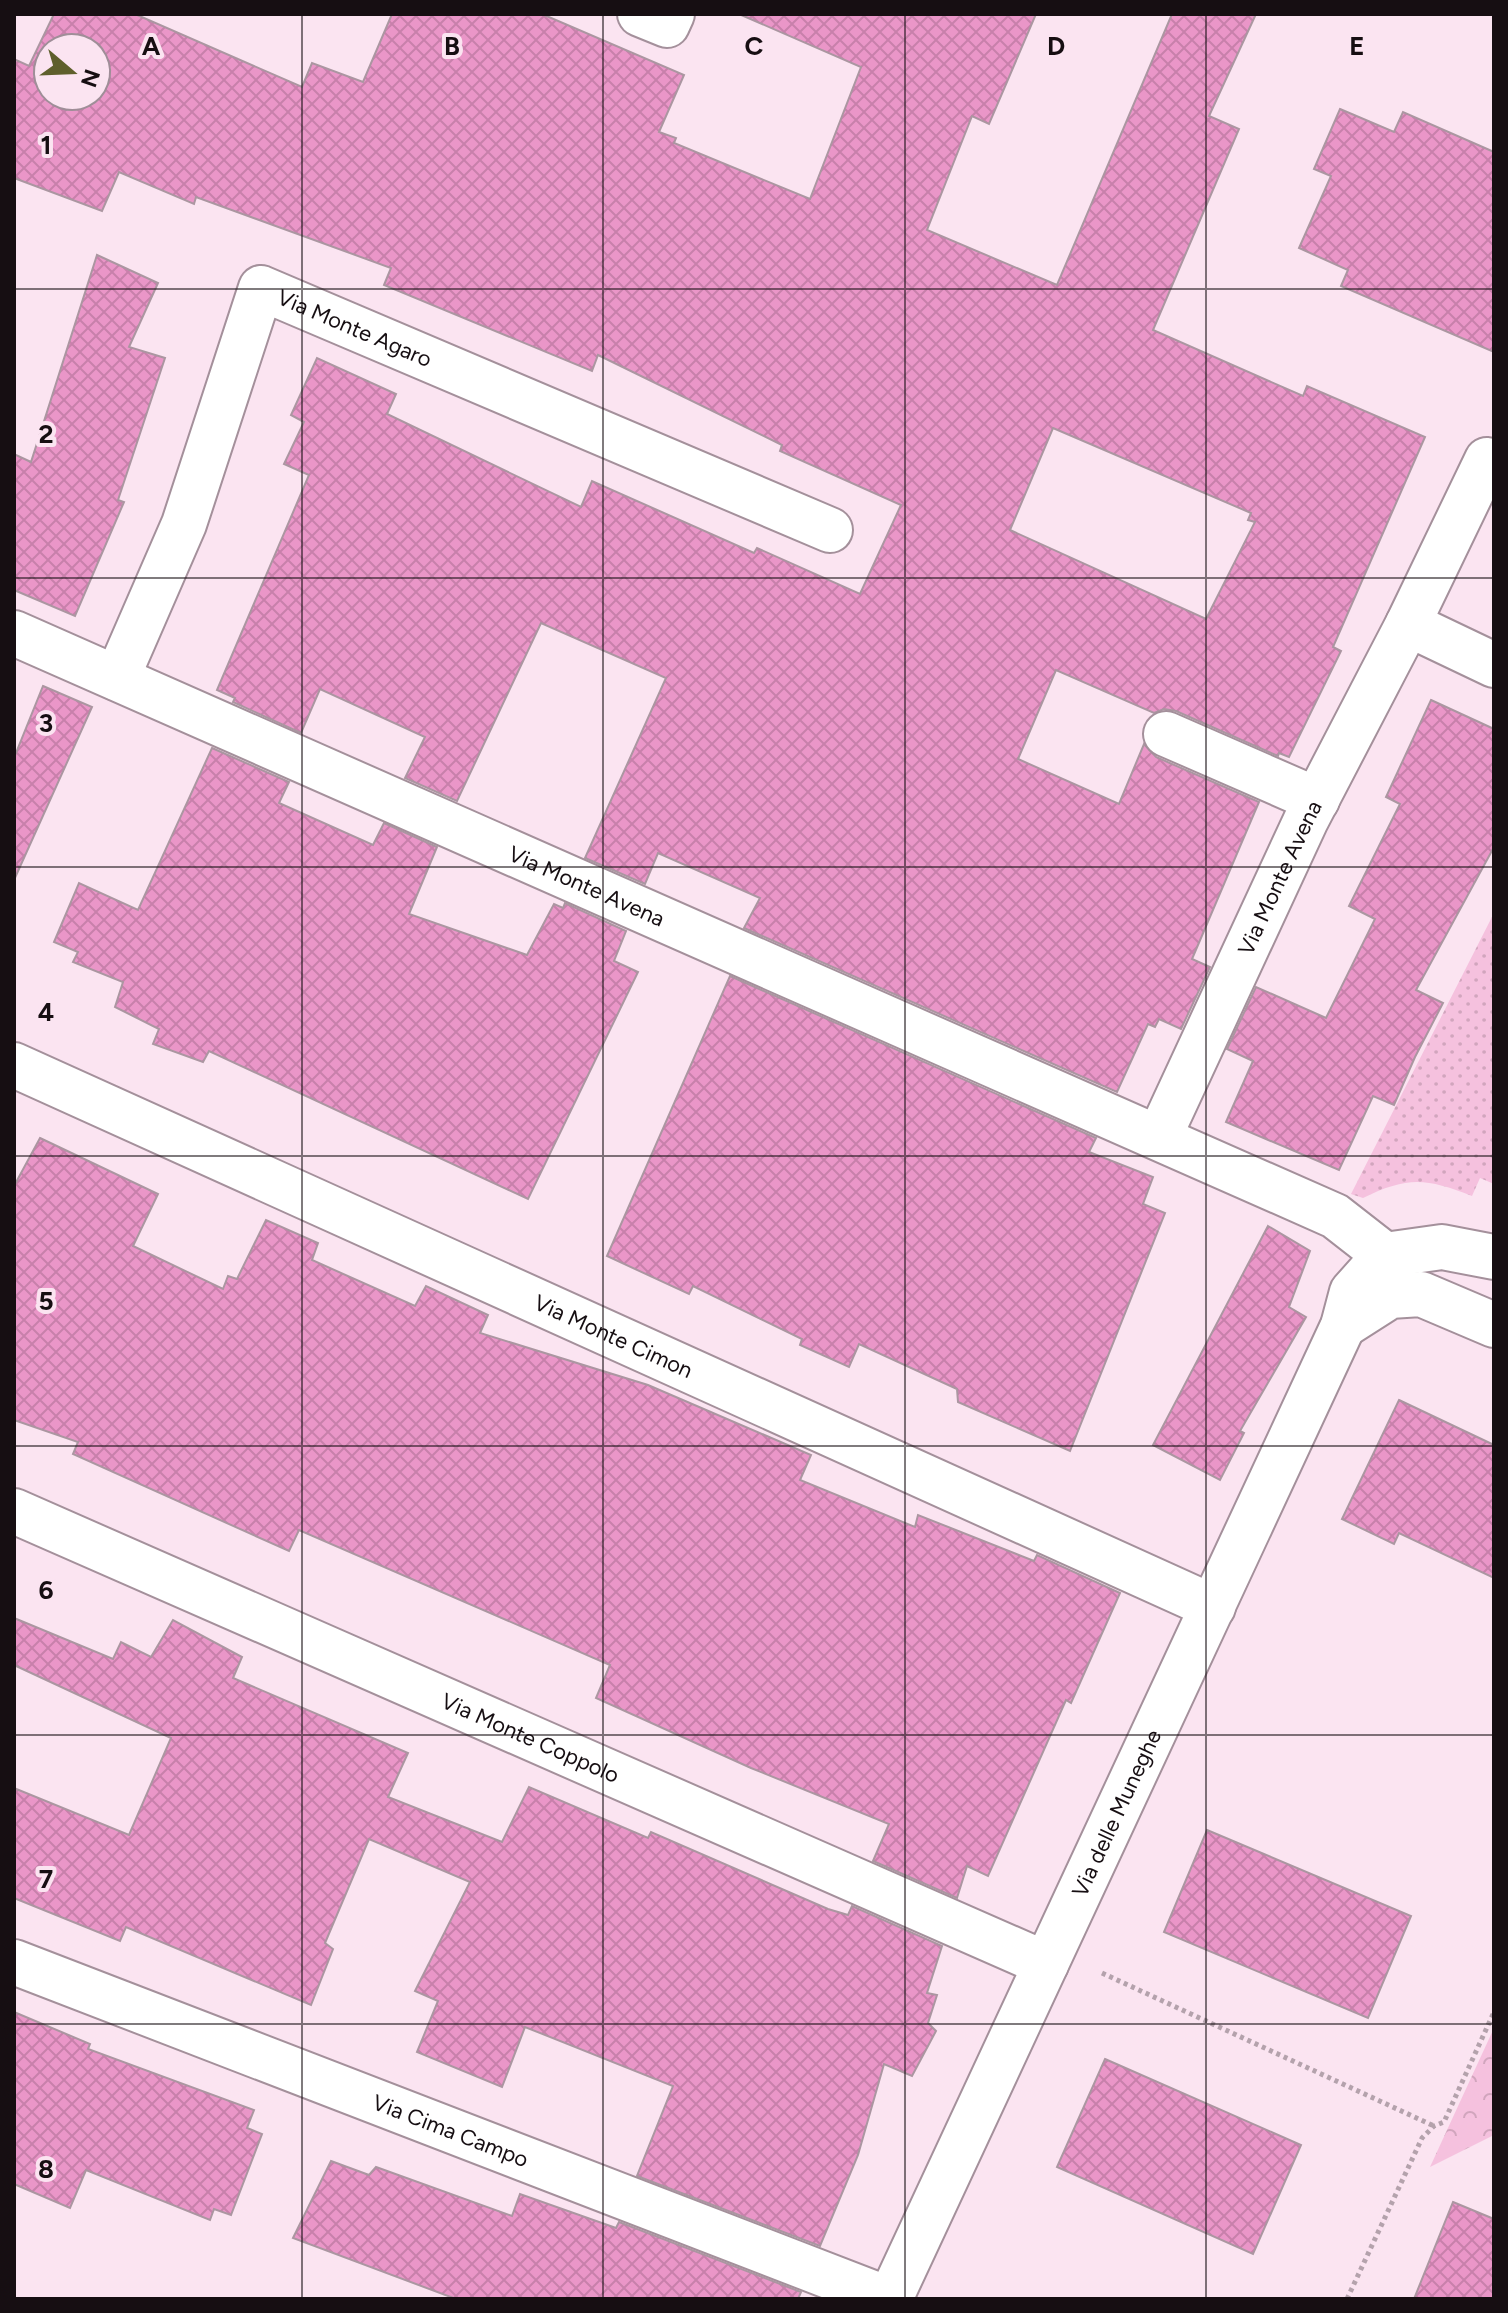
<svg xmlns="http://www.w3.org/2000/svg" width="1508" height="2313" font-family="Figtree,sans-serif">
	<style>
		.grass { fill: url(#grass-dots) }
		.forest { fill: url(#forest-crowns) }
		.building { fill: url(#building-cross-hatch); stroke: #ab96a1; stroke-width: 2; fill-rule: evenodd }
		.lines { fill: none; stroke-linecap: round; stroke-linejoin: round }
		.minor-casing { stroke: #a4909b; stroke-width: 48 }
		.path { stroke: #b4a2ac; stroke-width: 5; stroke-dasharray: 4 4; stroke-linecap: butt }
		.minor { stroke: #fff; stroke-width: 44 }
		.grid { fill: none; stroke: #160e12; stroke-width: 2; stroke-opacity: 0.55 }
		.labels { text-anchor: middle; stroke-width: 8; stroke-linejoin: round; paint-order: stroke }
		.street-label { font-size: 22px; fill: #160e12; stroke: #fbe4f1 }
		.grid-label { font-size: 26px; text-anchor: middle; font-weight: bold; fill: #160e12; stroke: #fbe4f1; stroke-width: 8; stroke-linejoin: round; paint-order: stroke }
	</style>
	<defs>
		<pattern id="grass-dots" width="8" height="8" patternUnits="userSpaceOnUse" patternTransform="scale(2)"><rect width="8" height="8" fill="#f5c1de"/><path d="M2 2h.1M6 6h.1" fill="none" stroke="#d1a5bd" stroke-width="1.8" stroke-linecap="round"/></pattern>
		<pattern id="forest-crowns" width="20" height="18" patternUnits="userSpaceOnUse" patternTransform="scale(2)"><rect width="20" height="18" fill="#f5c1de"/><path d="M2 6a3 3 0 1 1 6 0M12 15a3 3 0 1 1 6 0" fill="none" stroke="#d1a5bd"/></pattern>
		<pattern id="building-cross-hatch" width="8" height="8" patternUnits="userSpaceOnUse" patternTransform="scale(2)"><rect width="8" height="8" fill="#ea96c8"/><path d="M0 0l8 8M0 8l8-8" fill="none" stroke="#c880ab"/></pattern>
	</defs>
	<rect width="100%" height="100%" fill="#fbe4f1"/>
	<path class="grass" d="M1494,913v271l-14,-6 -8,18c-46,-18 -64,-20 -109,2l-12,-4z"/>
	<path class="forest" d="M1494,2028v107l-64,32z"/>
	<g class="building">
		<path d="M54,14h81l167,73 10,-24 51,19 29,-68h150l142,61 -25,57 17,6 -2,5 136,56 51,-132 -122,-53h297l-47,110 -17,-8 -45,114 130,55 115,-271h84l-47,102 30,13 -86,201 150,66 4,-10 118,51 -92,210 8,4 -52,106 -10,-4 -1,3 -102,-45 -12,-2 -10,4 -98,-43 -38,89 101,45 25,-60 12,13 103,45 -67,157 18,8 -29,62 -22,-10 -4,8 -7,-3 -31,68 -373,-164 16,-30 -102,-45 -13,31 -60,-26 81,-180 -125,-55 -84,178 -52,-23 20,-41 -105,-48 -19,44 -68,-31 2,-4 -18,-8 92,-215 -25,-11 20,-42 -13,-7 26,-57 79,36 -9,20 194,93 11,-26 162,72 3,-5 103,46 41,-89 -121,-54 2,-6 -184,-90 -6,16 -208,-86 7,-17 -195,-71 -2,7 -75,-32 -17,39 -88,-33v-119l15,7zM48,48h48v48h-48zM1053,428l198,85 -3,7 7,2 -49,97 -196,-89z"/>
		<path d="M1340,109l54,23 9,-20 91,40v200l-153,-66 7,-16 -49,-22 32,-72 -17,-7z"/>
		<path d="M97,255l61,28 -29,64 36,11 -47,142 6,2 -49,114 -61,-26v-136l17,8z"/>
		<path d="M43,686l49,21 -78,173v-122z"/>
		<path d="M1431,700l63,29v118l-78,143 27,13 -28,54 -21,48 -21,-9 -34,74 -113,-48 27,-61 -26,-12 29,-62 70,31 49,-99 -26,-13 51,-102 -14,-7z"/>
		<path d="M212,748l77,34 -10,21 94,42 11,-22 53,24 -28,67 118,41 27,-51 9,4 2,-5 61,28 -12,30 24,11 -110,227 -319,-148 -6,11 -50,-18 6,-15 -44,-22 8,-25 -50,-20 5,-10 -24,-10 25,-59 59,27z"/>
		<path d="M730,976l366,162 -7,14 64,25 -10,27 22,9 -95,238 -112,-49 -1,-13 -98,-45 -10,23 -49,-22 2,-6 -109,-53 -4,8 -82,-38z"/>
		<path d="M40,1138l118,56 -25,52 90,43 5,-13 9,3 29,-59 52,23 -6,17 103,46 11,-20 62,29 -8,18 168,52 163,70 -11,25 115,47 3,-12 116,46 3,-6 83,38 -49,110 -5,-3 -78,176 -21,-10 -10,32 -84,-37 16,-37 -138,-56 -155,-70 14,-33 -311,-135 -10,21 -216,-97 5,-12 -64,-22v-234z"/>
		<path d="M1268,1226l42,25 -21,56 17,10 -66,114 4,2 -24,47 -67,-35z"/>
		<path d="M1399,1400l95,45v133l-95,-45 -5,11 -52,-25z"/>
		<path d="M14,1618l99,41 8,-17 30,15 22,-37 69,37 -9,21 175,75 -20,44 114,45 27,-55 119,51 3,-6 177,77 20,6 4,-9 90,40 -15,47 10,2 -9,28 8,8 -24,45 -28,-12 -26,91 -38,91 -183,-70 36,-90 -148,-59 -23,60 -85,-35 21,-51 -23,-10 55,-109 -101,-43 -44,104 8,6 -22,56 -185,-78 -6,14 -106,-43v-110l115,47 42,-97 -157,-73z"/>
		<path d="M1207,1830l204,86 -43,102 -204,-86z"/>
		<path d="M14,2012l76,32 -2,5 166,61 -7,18 15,6 -31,81 -17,-6 -4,11 -124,-50 -16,38 -56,-24z"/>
		<path d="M1105,2059l196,86 -48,109 -196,-87z"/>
		<path d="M331,2161l38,14 7,-8 136,49 8,-22 96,34 3,-6 182,70 -3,7h-342l-163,-61z"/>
		<path d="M1453,2202l41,17v80h-80z"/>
	</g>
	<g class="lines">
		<g class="minor-casing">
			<g id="minor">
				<path d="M640,14l27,11 5,-11"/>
				<path d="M1408,624l79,-164"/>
				<path id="s1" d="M14,633l1321,583 50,39"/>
				<path id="s2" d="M117,678l67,-154 77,-236 569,242"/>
				<path d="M1166,734l151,66"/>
				<path id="s3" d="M14,1065l1199,542"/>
				<path id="s4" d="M1159,1137l147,-317 102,-196 86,41"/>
				<path d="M1343,1326l47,-30 31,-2 73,31"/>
				<path id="s5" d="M14,1511l1032,453"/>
				<path id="s6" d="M14,1962l874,337"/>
				<path id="s7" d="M890,2299l453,-973 9,-34 33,-37 57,-8 52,10"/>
			</g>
		</g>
		<g class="path">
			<path d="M1102,1973l332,153"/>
			<path d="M1347,2299l75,-161 12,-12 10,-4 50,-110"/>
		</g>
		<use href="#minor" class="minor"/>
	</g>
	<path class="grid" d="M302,14v2285M603,14v2285M905,14v2285M1206,14v2285M14,289h1480M14,578h1480M14,867h1480M14,1156h1480M14,1446h1480M14,1735h1480M14,2024h1480"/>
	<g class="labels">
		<g class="street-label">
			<text dy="8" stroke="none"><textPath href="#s2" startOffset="518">Via Monte Agaro</textPath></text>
			<text dy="8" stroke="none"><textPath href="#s4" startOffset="286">Via Monte Avena</textPath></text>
			<text dy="8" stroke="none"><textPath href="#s1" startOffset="626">Via Monte Avena</textPath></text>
			<text dy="8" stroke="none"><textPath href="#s3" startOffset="658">Via Monte Cimon</textPath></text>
			<text dy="8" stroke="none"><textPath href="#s5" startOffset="564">Via Monte Coppolo</textPath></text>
			<text dy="8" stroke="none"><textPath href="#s7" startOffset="536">Via delle Muneghe</textPath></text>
			<text dy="8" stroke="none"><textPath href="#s6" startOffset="468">Via Cima Campo</textPath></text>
		</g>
	</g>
	<g class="grid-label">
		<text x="151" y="55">A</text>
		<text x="452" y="55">B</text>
		<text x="754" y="55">C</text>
		<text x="1056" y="55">D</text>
		<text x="1357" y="55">E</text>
		<text x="46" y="154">1</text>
		<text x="46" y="443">2</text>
		<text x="46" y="732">3</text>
		<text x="46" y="1021">4</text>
		<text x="46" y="1310">5</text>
		<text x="46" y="1599">6</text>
		<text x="46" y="1888">7</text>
		<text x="46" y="2178">8</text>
	</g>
	<rect width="1508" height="2313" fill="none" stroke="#160e12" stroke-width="32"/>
	<g transform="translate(72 72) rotate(109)"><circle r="38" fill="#fbe4f1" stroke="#9f8e98" stroke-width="2"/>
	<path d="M0-6L14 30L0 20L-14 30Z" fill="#5f5f2c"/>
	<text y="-12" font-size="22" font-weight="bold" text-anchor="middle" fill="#160e12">N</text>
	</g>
</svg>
